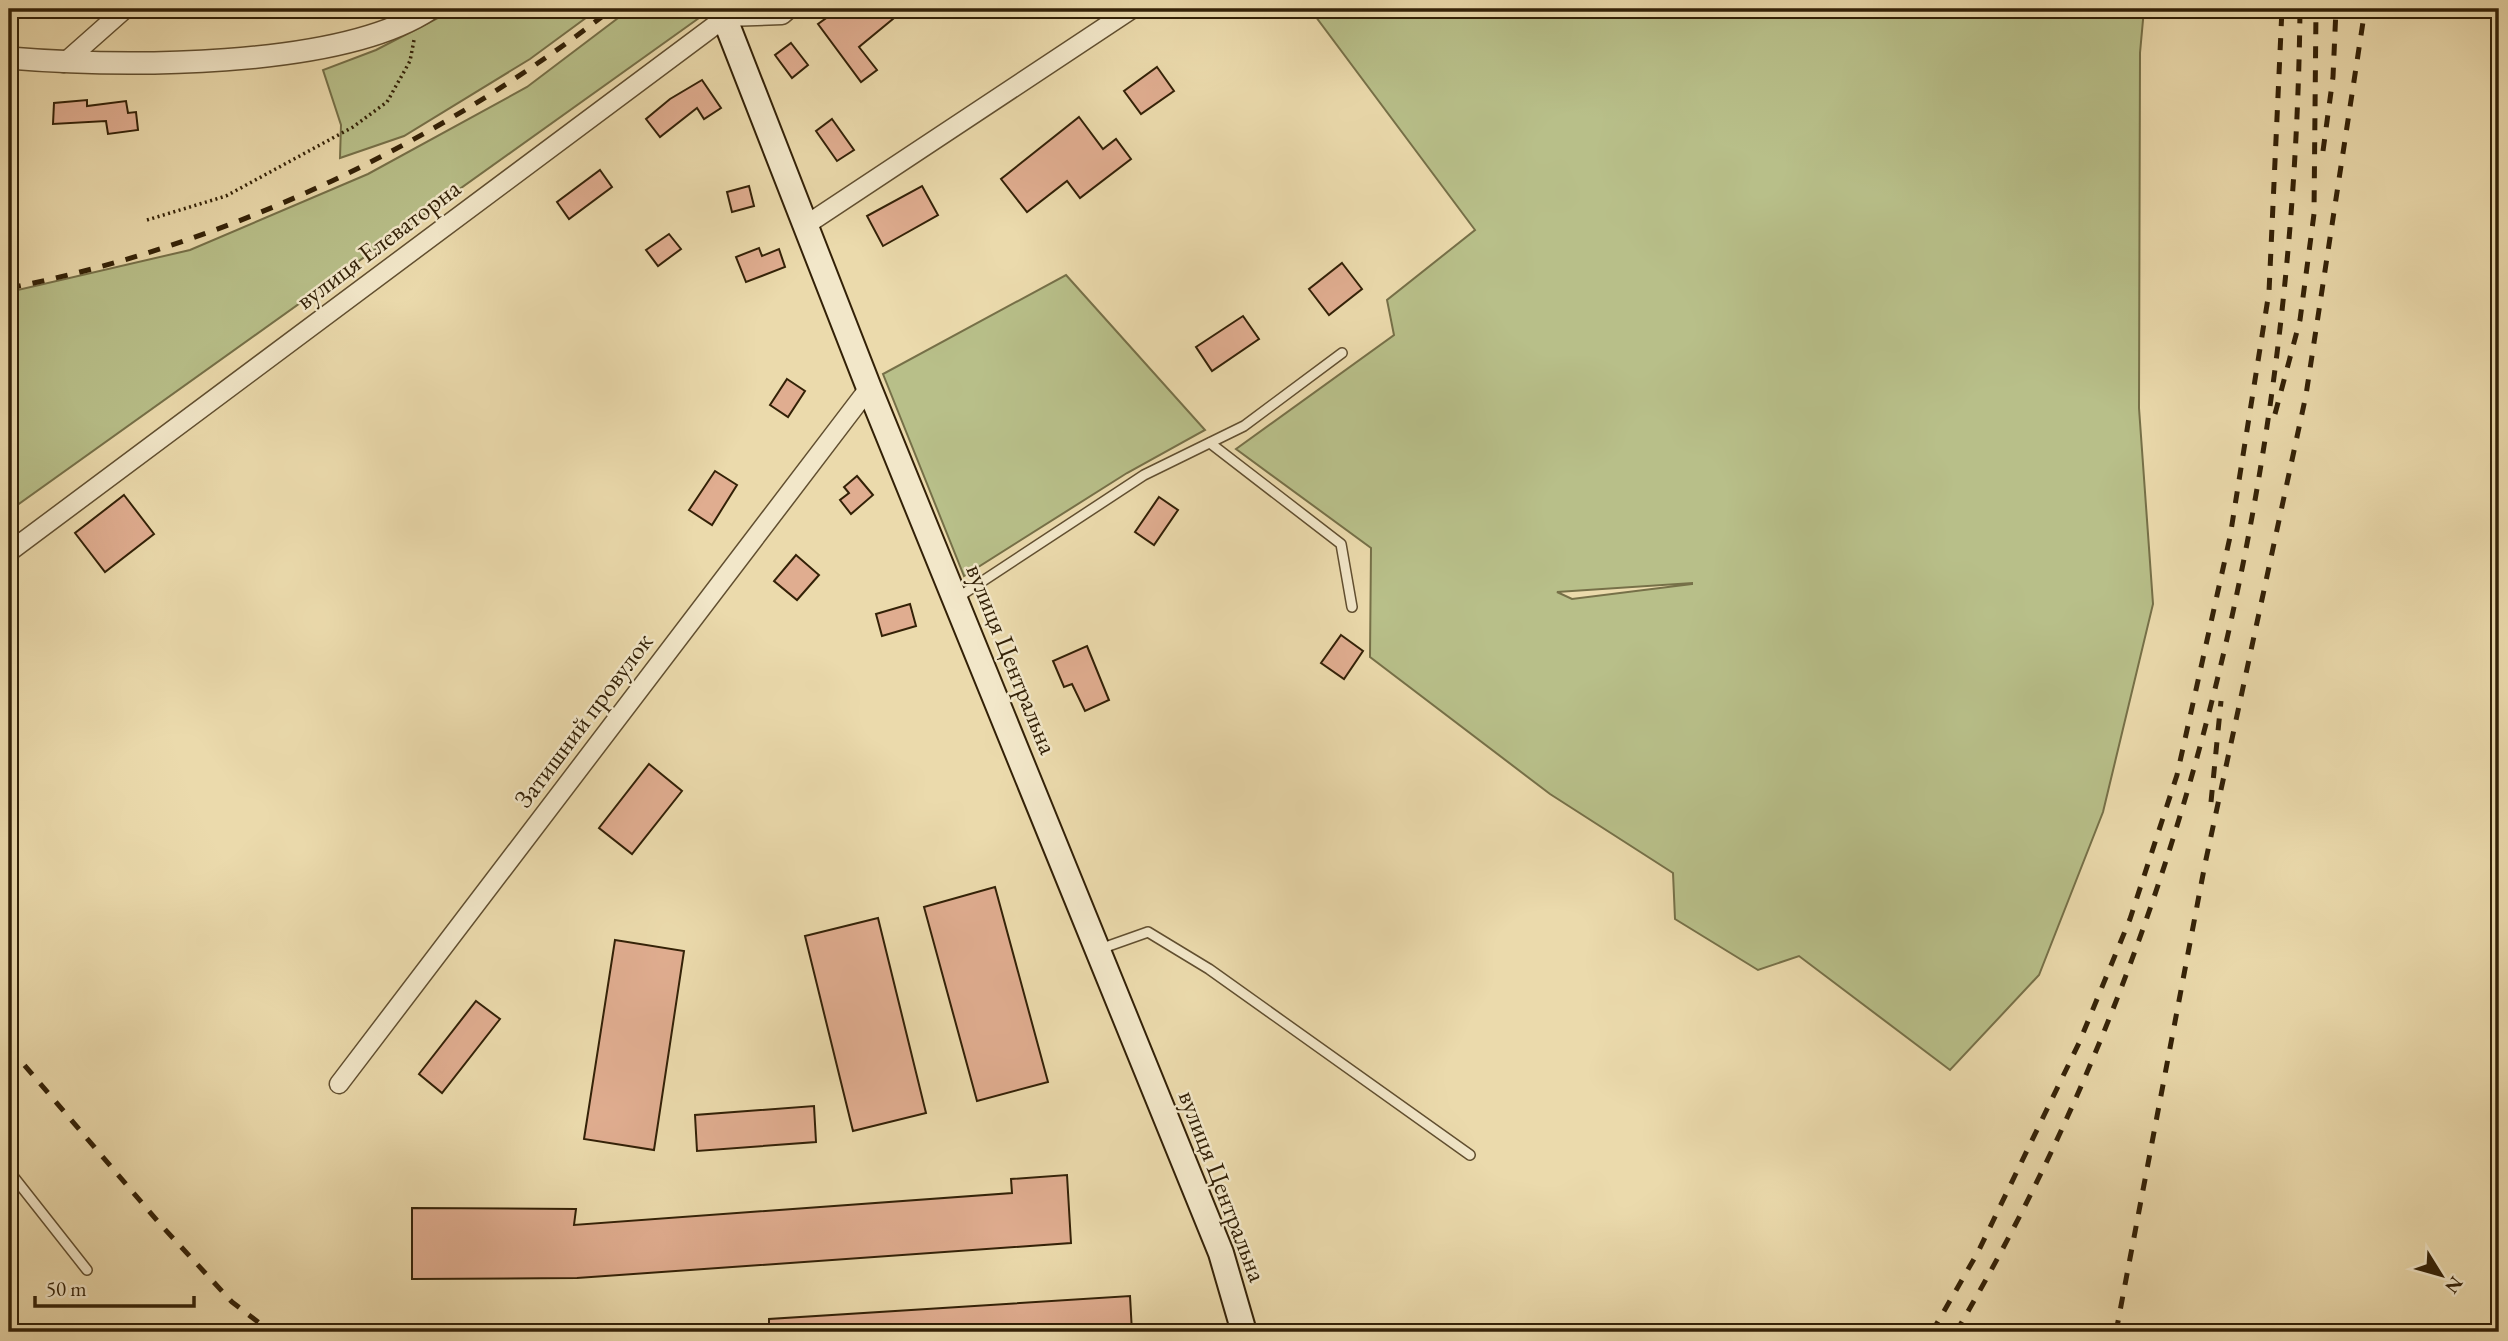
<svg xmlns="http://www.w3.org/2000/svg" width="2508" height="1341" font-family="'EB Garamond',serif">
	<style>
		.green { fill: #b8bf89; stroke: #767048; stroke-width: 2; fill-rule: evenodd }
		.building { fill: #e0ad90; stroke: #332107; stroke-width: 2 }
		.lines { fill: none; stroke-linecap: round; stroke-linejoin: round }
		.service-casing { stroke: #614f30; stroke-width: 12 }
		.minor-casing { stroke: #614f30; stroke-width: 21 }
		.tertiary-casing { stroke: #614f30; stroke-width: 24 }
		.secondary-casing { stroke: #332107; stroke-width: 28 }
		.path { stroke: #332107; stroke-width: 3.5; stroke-dasharray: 2 3.5; stroke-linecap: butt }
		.service { stroke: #f2e7c9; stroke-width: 9 }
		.minor { stroke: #f2e7c9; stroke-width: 18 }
		.tertiary { stroke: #f2e7c9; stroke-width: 21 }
		.secondary { stroke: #f2e7c9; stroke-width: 24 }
		.rail { stroke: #332107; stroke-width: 5; stroke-dasharray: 12 12; stroke-linecap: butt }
		.labels { text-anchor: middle; stroke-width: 5; stroke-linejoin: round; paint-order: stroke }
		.street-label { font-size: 26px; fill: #332107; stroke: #f2e7c9 }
	</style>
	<rect width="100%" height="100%" fill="#ebdaac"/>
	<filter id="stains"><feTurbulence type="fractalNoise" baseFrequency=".00286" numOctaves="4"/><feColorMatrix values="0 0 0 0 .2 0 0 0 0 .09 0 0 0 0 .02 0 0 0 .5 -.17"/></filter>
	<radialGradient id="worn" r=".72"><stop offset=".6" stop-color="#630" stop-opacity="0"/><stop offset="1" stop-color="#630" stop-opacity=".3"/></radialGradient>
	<g class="green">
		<path d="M455,9h143l-68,50 -126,77 -64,22 1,-33 -18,-55 53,-20z"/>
		<path d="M630,9h64l5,9 -690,493v-219l181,-42 178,-76 159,-87z"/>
		<path d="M1310,9h834l-4,44 -1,355 14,196 -50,208 -64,163 -89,95 -151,-114 -41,14 -83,-51 -2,-46 -123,-79 -180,-137 1,-109 -135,-99 158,-114 -7,-35 88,-70zM1692,584l-120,15 -15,-7 135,-9z"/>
		<path d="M1066,275l139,155 -78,43 -163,103 -81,-202z"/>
	</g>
	<g class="building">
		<path d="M839,9h66l-46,38 18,23 -16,12 -43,-58z"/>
		<path d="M791,43l17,22 -16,13 -17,-23z"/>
		<path d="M1157,67l17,24 -33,23 -17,-23z"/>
		<path d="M702,80l19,28 -17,11 -7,-11 -37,29 -14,-18 24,-20z"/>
		<path d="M87,100v6l39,-5 2,12 8,-1 2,18 -30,4 -2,-13 -53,3 1,-21z"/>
		<path d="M1079,117l24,32 13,-10 15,20 -51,39 -13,-17 -40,31 -26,-33z"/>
		<path d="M832,119l22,31 -17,11 -21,-30z"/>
		<path d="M600,170l12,17 -43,32 -12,-17z"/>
		<path d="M749,186l5,20 -22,6 -5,-20z"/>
		<path d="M922,186l16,29 -55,31 -16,-30z"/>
		<path d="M669,234l12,15 -23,17 -12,-16z"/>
		<path d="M759,248l3,8 17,-7 6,18 -39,15 -10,-25z"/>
		<path d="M1342,263l20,26 -33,26 -20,-26z"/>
		<path d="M1243,316l16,23 -47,32 -16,-24z"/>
		<path d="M787,379l18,12 -17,26 -18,-12z"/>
		<path d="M715,471l22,14 -25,40 -23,-15z"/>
		<path d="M857,476l16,19 -22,19 -11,-14 9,-7 -5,-6z"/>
		<path d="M124,495l30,39 -49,38 -30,-39z"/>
		<path d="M1159,497l19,13 -24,35 -19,-13z"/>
		<path d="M796,555l23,20 -22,25 -23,-19z"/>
		<path d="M910,604l6,22 -34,10 -6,-22z"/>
		<path d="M1341,635l22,16 -19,28 -23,-16z"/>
		<path d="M1087,646l22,54 -24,11 -13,-27 -8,3 -11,-26z"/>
		<path d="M649,764l33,27 -50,63 -33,-26z"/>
		<path d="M995,887l53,195 -71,19 -53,-194z"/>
		<path d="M878,918l48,195 -73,18 -48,-195z"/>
		<path d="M615,940l69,11 -30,199 -70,-11z"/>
		<path d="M476,1001l24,18 -58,74 -23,-19z"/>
		<path d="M814,1106l2,36 -119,9 -2,-36z"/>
		<path d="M1067,1175l4,68 -494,35 -165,1v-71l164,1 -2,16 438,-32 -1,-14z"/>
		<path d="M1130,1296l2,36h-363v-13z"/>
	</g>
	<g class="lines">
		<g class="service-casing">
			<g id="service">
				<path d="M1210,443l131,101 11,63"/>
				<path d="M957,598l187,-123 100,-49 98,-73"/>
				<path d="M1100,949l48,-17 61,37 261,186"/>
				<path d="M9,1171l78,99"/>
			</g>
		</g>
		<g class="minor-casing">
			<g id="minor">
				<path d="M64,63l61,-54"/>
				<path d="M806,225l326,-216"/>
				<path d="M9,552l717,-535 56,-2 7,-6"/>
				<path d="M339,1084l530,-696"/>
			</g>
		</g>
		<g class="tertiary-casing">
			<path id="tertiary" d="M9,58c108,9 329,12 421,-49"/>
		</g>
		<g class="secondary-casing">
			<path id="secondary" d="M721,9l148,379 352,865 23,79"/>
		</g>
		<path class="path" d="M147,220l79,-24 127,-69 34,-25 23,-41 4,-21"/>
		<use href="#service" class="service"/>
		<use href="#minor" class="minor"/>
		<use href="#tertiary" class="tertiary"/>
		<use href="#secondary" class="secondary"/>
		<g class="rail">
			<path d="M2323,151l10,-74 3,-68"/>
			<path d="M9,288c216,-42 430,-144 603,-279"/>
			<path d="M2275,414l25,-94 14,-106 2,-205"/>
			<path d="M2211,802l10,-101"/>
			<path d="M9,1047l151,177 72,78 39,30"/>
			<path d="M1932,1332l46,-80 101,-209 51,-124 47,-144 53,-238 39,-245 13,-283"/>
			<path d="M1956,1332c234,-397 339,-865 344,-1323"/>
			<path d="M2116,1332l89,-468 101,-469 59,-386"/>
		</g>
	</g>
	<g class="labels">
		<g class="street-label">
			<text transform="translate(378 244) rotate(-37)" y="9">вулиця Елеваторна</text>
			<text transform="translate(1012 659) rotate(68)" y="9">вулиця Центральна</text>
			<text transform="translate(583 720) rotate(-53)" y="9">Затишний провулок</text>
			<text transform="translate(1223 1186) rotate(69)" y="9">вулиця Центральна</text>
		</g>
	</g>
	<rect width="2508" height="1341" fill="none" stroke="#ebdaac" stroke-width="35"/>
	<rect x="10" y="10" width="2487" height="1320" fill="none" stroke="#332107" stroke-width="3.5"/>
	<rect x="18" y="18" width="2473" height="1306" fill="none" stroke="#332107" stroke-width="2"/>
	<g transform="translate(2441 1275) rotate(127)" stroke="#f2e7c9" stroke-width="5" paint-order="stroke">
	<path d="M0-5L12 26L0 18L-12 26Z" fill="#332107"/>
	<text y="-10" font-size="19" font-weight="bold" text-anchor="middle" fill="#332107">N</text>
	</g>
	<path d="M35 1296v10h159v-10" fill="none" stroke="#332107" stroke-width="3.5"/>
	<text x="46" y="1296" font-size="21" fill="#332107" stroke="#f2e7c9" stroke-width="5" paint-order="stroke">50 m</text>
	<rect width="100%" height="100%" filter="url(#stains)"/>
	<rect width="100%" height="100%" fill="url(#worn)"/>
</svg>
